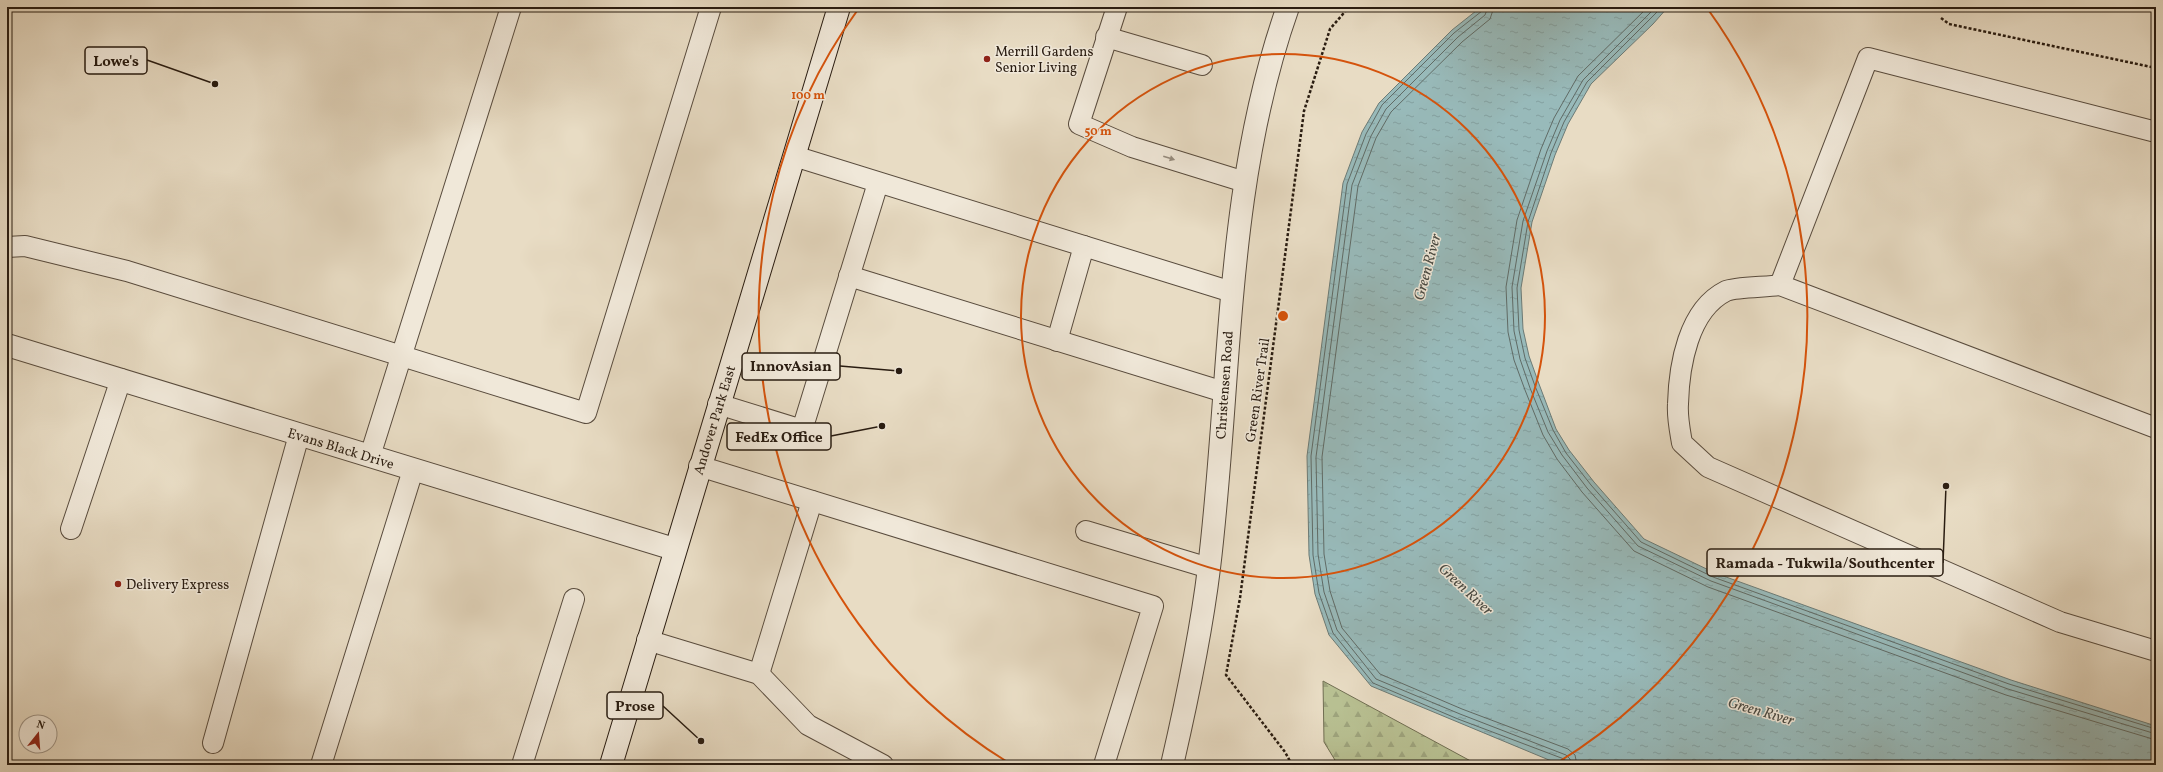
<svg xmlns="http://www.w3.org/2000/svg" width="2163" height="772" font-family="Vollkorn,serif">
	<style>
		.forest { fill: url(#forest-firs); stroke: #706e52 }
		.water { fill: url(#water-ripples); stroke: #6c7b76 }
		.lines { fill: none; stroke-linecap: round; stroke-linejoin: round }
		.shore { stroke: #606b66; stroke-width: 1 }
		.lane-casing { stroke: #594c3e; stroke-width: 22 }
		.street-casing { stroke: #594c3e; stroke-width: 24 }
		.secondary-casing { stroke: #291c11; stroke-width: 24 }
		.path { stroke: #291c11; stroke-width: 2.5; stroke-dasharray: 3 2; stroke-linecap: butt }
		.lane { stroke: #f0e8d9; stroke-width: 20 }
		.street { stroke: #f0e8d9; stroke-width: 22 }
		.secondary { stroke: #f0e8d9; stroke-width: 22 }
		.oneway { fill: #968c7f }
		.ring { fill: none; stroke: #d5530c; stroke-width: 2 }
		.poi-dot { fill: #8f2418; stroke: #f0e8d9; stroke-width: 1.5 }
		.labels { text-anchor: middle; stroke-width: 3; stroke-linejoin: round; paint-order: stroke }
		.poi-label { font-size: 14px; fill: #291c11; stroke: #f0e8d9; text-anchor: start }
		.street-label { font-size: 14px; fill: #291c11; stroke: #f0e8d9 }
		.water-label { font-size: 15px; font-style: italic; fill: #4a4b44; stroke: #f0e8d9 }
		.centre { fill: #d5530c; stroke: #f0e8d9; stroke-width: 2 }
		.ring-label { font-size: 12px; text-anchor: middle; font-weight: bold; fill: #d5530c; stroke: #f0e8d9; stroke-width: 3; stroke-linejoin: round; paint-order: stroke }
		.leader { fill: none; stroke: #291c11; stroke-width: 1.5 }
		.callout-dot { fill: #291c11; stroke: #f0e8d9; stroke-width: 1.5 }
		.callout { fill: #f0e8d9; stroke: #291c11; stroke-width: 1.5 }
		.callout-label { font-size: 15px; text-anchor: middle; font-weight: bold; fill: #291c11 }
	</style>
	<defs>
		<pattern id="forest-firs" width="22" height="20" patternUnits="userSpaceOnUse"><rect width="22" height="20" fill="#b8c092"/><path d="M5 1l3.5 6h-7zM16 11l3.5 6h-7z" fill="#9ea47d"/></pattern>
		<pattern id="water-ripples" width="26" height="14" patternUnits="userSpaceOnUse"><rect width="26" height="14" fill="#98baba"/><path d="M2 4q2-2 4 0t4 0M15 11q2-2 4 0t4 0" fill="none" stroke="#839f9f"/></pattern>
	</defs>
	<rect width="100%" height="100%" fill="#e8dcc4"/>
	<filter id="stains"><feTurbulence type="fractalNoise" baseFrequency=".005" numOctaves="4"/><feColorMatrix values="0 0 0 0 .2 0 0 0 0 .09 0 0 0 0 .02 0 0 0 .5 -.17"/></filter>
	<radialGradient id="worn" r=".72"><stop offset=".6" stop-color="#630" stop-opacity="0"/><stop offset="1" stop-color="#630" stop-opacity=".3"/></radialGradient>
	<path class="forest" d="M1323,681l155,84h-140l-14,-23z"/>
	<path class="water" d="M1481,7h187l-15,17 -62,60 -23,40 -13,31 -23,67 -11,66 2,41 6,27 10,28 17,45 13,21 25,32 50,57 71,34 296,107 145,46v39h-587l-20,-5 -178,-74 -42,-51 -14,-41 -6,-39 -2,-99 36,-273 19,-51 17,-29 73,-73z"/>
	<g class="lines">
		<g class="shore">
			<path d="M1483,7l-1,4 -28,22 -72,72 -16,29 -19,50 -36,272 2,99 6,38 14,40 40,50 85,36 106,40 2,6"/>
			<path d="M1488,7l-3,8 -27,22 -72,72 -15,27 -19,49 -36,272 2,97 6,38 13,38 39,49 84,35 106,41 4,4 1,6"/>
			<path d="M1494,7l-4,12 -28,23 -71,70 -15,26 -18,48 -36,271 2,97 6,37 12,37 38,46 82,35 106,40 7,6 2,10"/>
			<path d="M1648,7l-70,69 -24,42 -13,31 -24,71 -11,67 2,45 6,28 11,30 18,45 14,24 25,33 52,59 74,36 298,108 150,45"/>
			<path d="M1656,7l-73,73 -23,40 -13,31 -24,70 -11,66 2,44 6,28 10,29 18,44 14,23 25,33 51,58 73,35 297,108 148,45"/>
			<path d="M1662,7l-75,75 -23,40 -13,31 -23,69 -11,66 2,42 6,28 10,28 18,44 13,23 25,32 50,57 72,35 296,107 147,45"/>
		</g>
		<g class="lane-casing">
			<g id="lane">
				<path d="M1117,7l-38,117 53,23 113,35"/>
				<path d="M1106,37l96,28"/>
				<path d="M2156,132l-288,-74 -88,227 376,143"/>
				<path d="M794,156l438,136"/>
				<path d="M7,247l18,-1 102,25 459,142 125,-406"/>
				<path d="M849,276l375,116"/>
				<path d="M1780,285c-12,2 -45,2 -54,6 -38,19 -47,75 -48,113 -1,13 2,27 4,39l26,24 352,155 96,29"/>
				<path d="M1057,341l27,-95"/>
				<path d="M718,404l84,26 76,-247"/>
				<path d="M370,456l141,-449"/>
				<path d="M699,466l454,140 -49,159"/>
				<path d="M71,529l50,-150"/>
				<path d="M1086,531l123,37"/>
				<path d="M647,640l112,34 49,51 75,40"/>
				<path d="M759,674l53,-173"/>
				<path d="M213,743l86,-308"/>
				<path d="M321,765l92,-295"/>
				<path d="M522,765l52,-166"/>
			</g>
		</g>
		<g class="street-casing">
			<g id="street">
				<path d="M7,345l667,204"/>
				<path d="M1172,765c15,-65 29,-131 37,-197 23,-188 15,-381 79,-561"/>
			</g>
		</g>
		<g class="secondary-casing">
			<path id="secondary" d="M611,765l228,-758"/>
		</g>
		<g class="path">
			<path d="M1941,18l8,6 207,44"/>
			<path d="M1292,765l-7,-13 -59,-77 14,-77 64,-487 26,-82 19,-22"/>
		</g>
		<use href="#lane" class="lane"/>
		<use href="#street" class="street"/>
		<use href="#secondary" class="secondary"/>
	</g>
	<defs><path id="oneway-solid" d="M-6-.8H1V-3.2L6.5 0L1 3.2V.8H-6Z"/></defs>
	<use class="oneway" href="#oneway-solid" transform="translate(1169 158) rotate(17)"/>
	<g class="ring">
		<circle cx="1283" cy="316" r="262"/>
		<path d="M1009 763A524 524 0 0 1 859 8M1707 8A524 524 0 0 1 1557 763"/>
	</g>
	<g class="poi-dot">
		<circle cx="987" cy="59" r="4"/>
		<circle cx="118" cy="584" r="4"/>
	</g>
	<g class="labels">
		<g class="poi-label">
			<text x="995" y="56">Merrill Gardens<tspan x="995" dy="16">Senior Living</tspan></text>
			<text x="126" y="589">Delivery Express</text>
		</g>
		<g class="street-label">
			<text transform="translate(1224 385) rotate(-86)" y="5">Christensen Road</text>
			<text transform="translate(1257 390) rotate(-82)" y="5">Green River Trail</text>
			<text transform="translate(714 420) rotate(-73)" y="5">Andover Park East</text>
			<text transform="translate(341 448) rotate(17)" y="5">Evans Black Drive</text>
		</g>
		<g class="water-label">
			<text transform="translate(1427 267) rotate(-75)" y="5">Green River</text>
			<text transform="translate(1466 589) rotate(43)" y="5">Green River</text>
			<text transform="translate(1761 711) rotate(16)" y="5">Green River</text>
		</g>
	</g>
	<circle cx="1283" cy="316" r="6" class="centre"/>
	<g class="ring-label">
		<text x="808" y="99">100 m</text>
		<text x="1098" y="135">50 m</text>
	</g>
	<path class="leader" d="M215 84L147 60M899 371L840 366M882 426L831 436M1946 486L1943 563M701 741L663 706"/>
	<g class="callout-dot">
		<circle cx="215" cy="84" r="4"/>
		<circle cx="899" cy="371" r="4"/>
		<circle cx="882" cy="426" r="4"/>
		<circle cx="1946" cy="486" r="4"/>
		<circle cx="701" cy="741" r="4"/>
	</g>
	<g class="callout">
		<rect x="85" y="47" width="62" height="27" rx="4"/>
		<rect x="742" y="353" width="98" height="27" rx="4"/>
		<rect x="727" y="423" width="104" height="27" rx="4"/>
		<rect x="1707" y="549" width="236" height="27" rx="4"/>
		<rect x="607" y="692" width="56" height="27" rx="4"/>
	</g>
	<g class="callout-label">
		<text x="116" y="66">Lowe's</text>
		<text x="791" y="371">InnovAsian</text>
		<text x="779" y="442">FedEx Office</text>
		<text x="1825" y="568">Ramada - Tukwila/Southcenter</text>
		<text x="635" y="711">Prose</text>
	</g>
	<rect width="2163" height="772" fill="none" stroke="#e8dcc4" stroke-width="24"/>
	<rect x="8" y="8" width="2147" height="756" fill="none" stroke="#291c11" stroke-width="2"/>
	<rect x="12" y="12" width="2139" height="748" fill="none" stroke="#291c11"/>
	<g transform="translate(38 734) rotate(17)"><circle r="19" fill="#f0e8d9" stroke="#a09689"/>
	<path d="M0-3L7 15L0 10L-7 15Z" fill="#8f2418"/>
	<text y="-6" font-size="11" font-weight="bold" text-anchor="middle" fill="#291c11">N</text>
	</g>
	<rect width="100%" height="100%" filter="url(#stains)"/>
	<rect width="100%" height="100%" fill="url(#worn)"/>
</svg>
